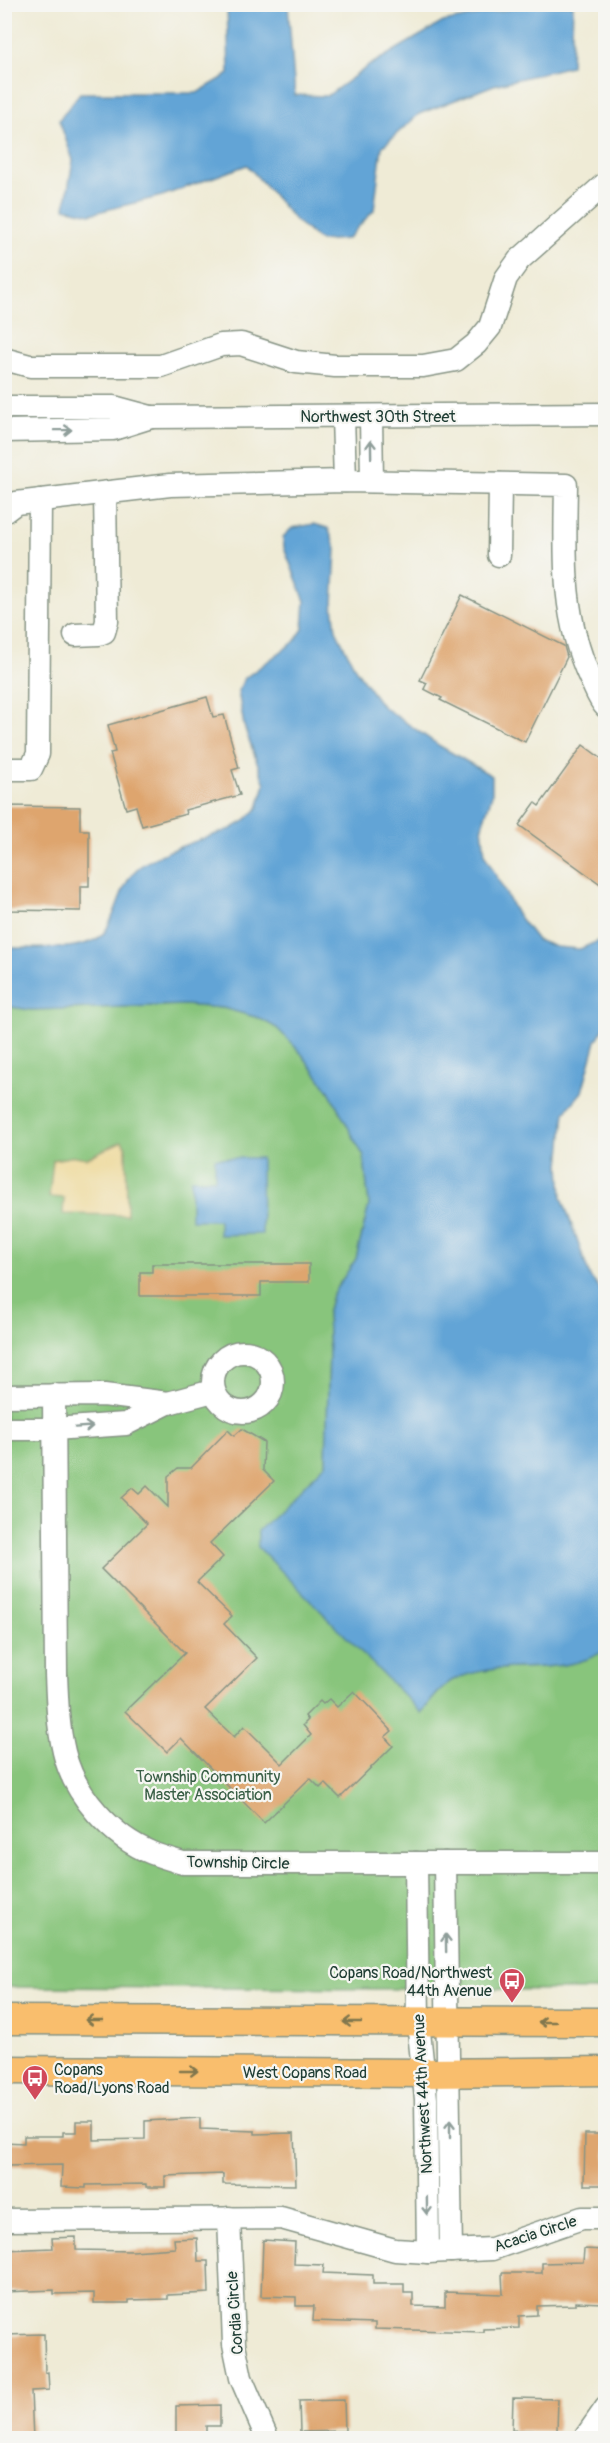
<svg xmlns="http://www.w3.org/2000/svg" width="610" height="2443" font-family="Pangolin,sans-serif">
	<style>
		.green { fill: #88c57b; stroke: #548158; stroke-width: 1.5 }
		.sand { fill: #eeda9e; stroke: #868c69; stroke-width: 1.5 }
		.water { fill: #62a4d6; stroke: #407085; stroke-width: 1.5 }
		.building { fill: #dea56e }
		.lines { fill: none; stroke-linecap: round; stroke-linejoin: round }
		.minor-casing { stroke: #879485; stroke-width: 25 }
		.major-casing { stroke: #879485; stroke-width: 31 }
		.minor { stroke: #fff; stroke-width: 22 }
		.major { stroke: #f9be6d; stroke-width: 28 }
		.oneway { stroke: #8f9e9a }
		.oneway2 { stroke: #81774e }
		.labels { text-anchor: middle; stroke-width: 4.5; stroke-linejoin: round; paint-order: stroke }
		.street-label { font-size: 16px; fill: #1f3d34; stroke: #f6f6f2 }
		.park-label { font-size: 16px; fill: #395f46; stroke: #f6f6f2 }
		.poi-label { font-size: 16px; fill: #1f3d34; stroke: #f6f6f2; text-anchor: end }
	</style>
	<rect width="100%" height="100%" fill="#f6f6f2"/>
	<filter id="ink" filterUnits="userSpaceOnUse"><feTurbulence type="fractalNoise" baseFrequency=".0167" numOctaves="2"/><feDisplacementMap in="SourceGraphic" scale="12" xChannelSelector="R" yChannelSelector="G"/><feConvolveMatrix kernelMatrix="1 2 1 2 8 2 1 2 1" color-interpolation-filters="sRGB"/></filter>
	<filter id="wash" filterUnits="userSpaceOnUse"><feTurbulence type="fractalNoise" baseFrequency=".008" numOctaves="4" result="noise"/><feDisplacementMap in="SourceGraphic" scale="24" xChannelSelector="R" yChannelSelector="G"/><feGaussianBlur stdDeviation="1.35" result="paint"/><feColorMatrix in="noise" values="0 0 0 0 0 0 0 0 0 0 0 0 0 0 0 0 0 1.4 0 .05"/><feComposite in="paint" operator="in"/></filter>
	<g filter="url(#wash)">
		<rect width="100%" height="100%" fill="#efebd6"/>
		<path class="green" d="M184,1005l39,3 36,10 18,10 24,25 28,38 35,66 5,48 -13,54 -24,36 -5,18 2,39 -3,112 -67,67 162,182c9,-10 20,-27 32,-33 48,-23 107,0 152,-30v340l-600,-3v-981l26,4z"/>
		<path class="sand" d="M122,1141l4,6 1,68 -64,-1 1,-16 -15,-1 4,-37 22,-4 12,2z"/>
		<g class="water">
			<path d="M227,5h61l7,90 32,1 43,-31 73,-43 87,-17h43l-2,61 -77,19 -75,29 -37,33 -8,63 -27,29 -27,2 -25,-21 -48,-55 -85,31 -72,18 -25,-6 8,-48 -14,-40 21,-27h117l32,-19z"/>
			<path d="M314,524l14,4 8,21 -3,56 3,25 20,40 26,36 58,40 52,30v19l-10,31 3,29 32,59 20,26 19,7 24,2 25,-11v88l-9,15 -14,51 -17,20 -5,54 2,31 28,80 15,18v355c-45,30 -104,7 -152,30 -12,6 -23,23 -32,33l-163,-166v-16l68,-67 3,-112 -2,-38 5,-19 24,-36 13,-54 -5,-48 -35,-66 -28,-38 -24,-25 -18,-10 -36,-10 -39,-3 -153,5 -26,-4v-58c25,-1 87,6 101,-18 11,-18 14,-42 28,-58 16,-18 73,-34 97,-43l12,-7 15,-14 7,-24 -21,-58 -6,-35 7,-13 49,-36 9,-13 2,-28 -21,-53 -1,-11 9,-9z"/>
			<path d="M215,1158h46l1,76 -43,1v-15h-28v-41h24z"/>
		</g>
		<g id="blocks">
			<g class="building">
				<path d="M462,595l102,51 3,11 -42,85 -85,-42 2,-2 -18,-9 3,-6 -7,-3z"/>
				<path d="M207,697l6,20 11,-2 15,53 -7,2 8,25 -55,15 1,4 -44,12 -6,-20 -10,3 -16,-56 5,-1 -7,-27z"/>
				<path d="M583,745l23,17v126l-87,-63 16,-22 4,3z"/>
				<path d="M4,806l76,1v23h9v56h-8v25l-77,-1z"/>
				<path d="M152,1264h157v18h-48v14h-121v-24h12z"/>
				<path d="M242,1429l22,13 -1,28 11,11 -64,62 13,14 -26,25 35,34 -8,8 33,34 -52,51 29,28 10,-11 38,38 29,-29 -8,-10 5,-5 -3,-4 15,-15 3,3 6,-5 8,8 17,-16 38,40 -7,6 8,9 -53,52 -15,-15 -5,5 -10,-10 -46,45 -83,-85 -14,14 -42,-41 60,-58 -84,-84 46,-45 -26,-26 11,-10 7,6 8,-8 21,21v-31l10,-8h13l37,-38 6,6z"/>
				<path d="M200,2118v11l55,2v3l39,-1 2,52 -73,-1v-10l-58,2v11h-19v-3l-60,1v3l-25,-1 1,-22 -58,1v-24l20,1v-7h39v-4h13v-11h18v19l51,-1v-18z"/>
				<path d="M585,2134h21v51h-22z"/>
				<path d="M76,2237v13l56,1 43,-3 -1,-9 23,-1 1,23h10l1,32 -41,2v4l-39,1v3h-35v-10l-40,1v-4l-50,2v-42l49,-2 -1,-10z"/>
				<path d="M263,2240l32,2 -1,22 30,1 -1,8 50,2v9h31v9h9v13l32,1v-15l58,2 -1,-21h40v-10l41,-1 1,-13 22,1v53l-31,-1v3l-38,1v9l-18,1v12l-36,1v3l-108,-3v-6l-62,-2 1,-15h-18v-9l-35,-1z"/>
				<path d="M44,2334l1,39 3,-1 1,18 -18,1 2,48h-29v-104z"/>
				<path d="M513,2398l45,1 -1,32 -45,-1z"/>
				<path d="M344,2400l1,31 -45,1 -1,-31z"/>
				<path d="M220,2405v21h-14v13h-30v-33z"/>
			</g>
		</g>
	</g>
	<g filter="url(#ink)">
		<use href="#blocks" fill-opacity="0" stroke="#879485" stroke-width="1.5"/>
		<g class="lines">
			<g class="minor-casing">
				<g id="minor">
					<path d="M4,359l26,7h131l60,-21 20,-1 55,18 39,4h88l33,-6 20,-16 14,-17 16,-49 13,-18 87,-77"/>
					<path d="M4,407h110l37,10 455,-3"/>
					<path d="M343,417l2,64"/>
					<path d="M371,417l1,64"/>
					<path d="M4,431l109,-2 38,-12"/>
					<path d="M4,512l12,-9 154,-18 175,-4 221,4c-1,68 -5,130 24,193 5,9 8,21 16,29"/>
					<path d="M499,555l1,-71"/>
					<path d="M75,635l24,-1 5,-2 3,-11 -2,-128"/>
					<path d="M4,769h27l7,-15 2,-254"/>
					<circle cx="243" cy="1382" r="30"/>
					<path d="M54,1395l2,279c1,26 2,53 8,78 10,43 48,85 88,101 10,4 21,7 31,10h423"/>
					<path d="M4,1396l100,-1 64,8"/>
					<path d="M4,1429h50l72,-5 42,-21 45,-12"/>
					<path d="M416,1863l2,159 8,77 2,153"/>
					<path d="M445,1863l6,388"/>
					<path d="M229,2218l5,126 7,34 26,60"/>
					<path d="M4,2220l277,-2 114,32 33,2 64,-3 90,-31h24"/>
					<path d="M585,2438l21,-30"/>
				</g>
			</g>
			<g class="major-casing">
				<g id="major">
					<path d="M4,2020l602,2"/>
					<path d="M4,2070l420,3 182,-2"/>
				</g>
			</g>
			<use href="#minor" class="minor"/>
			<use href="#major" class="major"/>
		</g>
		<defs><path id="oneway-shaft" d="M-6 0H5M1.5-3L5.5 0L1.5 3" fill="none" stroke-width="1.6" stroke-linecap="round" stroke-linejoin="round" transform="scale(1.5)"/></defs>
		<g class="oneway">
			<use href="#oneway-shaft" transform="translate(63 430) rotate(-1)"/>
			<use href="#oneway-shaft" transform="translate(371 449) rotate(-91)"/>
			<use href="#oneway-shaft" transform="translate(84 1427) rotate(-4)"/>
			<use href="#oneway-shaft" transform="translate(446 1943) rotate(-91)"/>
			<use href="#oneway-shaft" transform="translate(450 2129) rotate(-90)"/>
			<use href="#oneway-shaft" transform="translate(427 2206) rotate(89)"/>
		</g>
		<g class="oneway2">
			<use href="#oneway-shaft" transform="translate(94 2020) rotate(-180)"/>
			<use href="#oneway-shaft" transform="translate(352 2022) rotate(-180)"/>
			<use href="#oneway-shaft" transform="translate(547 2022) rotate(180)"/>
			<use href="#oneway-shaft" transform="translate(189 2071)"/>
		</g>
	</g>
	<defs>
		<g id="bus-pin" transform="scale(1.35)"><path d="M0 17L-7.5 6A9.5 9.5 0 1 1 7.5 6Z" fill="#d1495b" stroke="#f6f6f2"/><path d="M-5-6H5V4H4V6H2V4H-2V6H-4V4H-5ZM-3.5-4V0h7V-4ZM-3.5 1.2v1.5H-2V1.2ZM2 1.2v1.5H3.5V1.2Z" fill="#fff"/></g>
	</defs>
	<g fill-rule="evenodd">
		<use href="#bus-pin" x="512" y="1981"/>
		<use href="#bus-pin" x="35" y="2078"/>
	</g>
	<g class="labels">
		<g class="street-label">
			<text x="378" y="422">Northwest 30th Street</text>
			<text transform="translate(238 1862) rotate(1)" y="6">Township Circle</text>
			<text x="305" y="2078">West Copans Road</text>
			<text transform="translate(422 2094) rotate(-93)" y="6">Northwest 44th Avenue</text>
			<text transform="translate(535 2233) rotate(-18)" y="6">Acacia Circle</text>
			<text transform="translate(234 2313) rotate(-94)" y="6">Cordia Circle</text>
		</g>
		<g class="park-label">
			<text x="208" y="1782">Township Community<tspan x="208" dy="18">Master Association</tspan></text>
		</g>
		<g class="poi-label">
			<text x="492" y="1978">Copans Road/Northwest<tspan x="492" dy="18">44th Avenue</tspan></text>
			<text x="54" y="2075" text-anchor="start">Copans<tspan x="54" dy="18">Road/Lyons Road</tspan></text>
		</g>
	</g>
	<rect width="610" height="2443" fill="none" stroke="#f6f6f2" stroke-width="24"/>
</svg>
